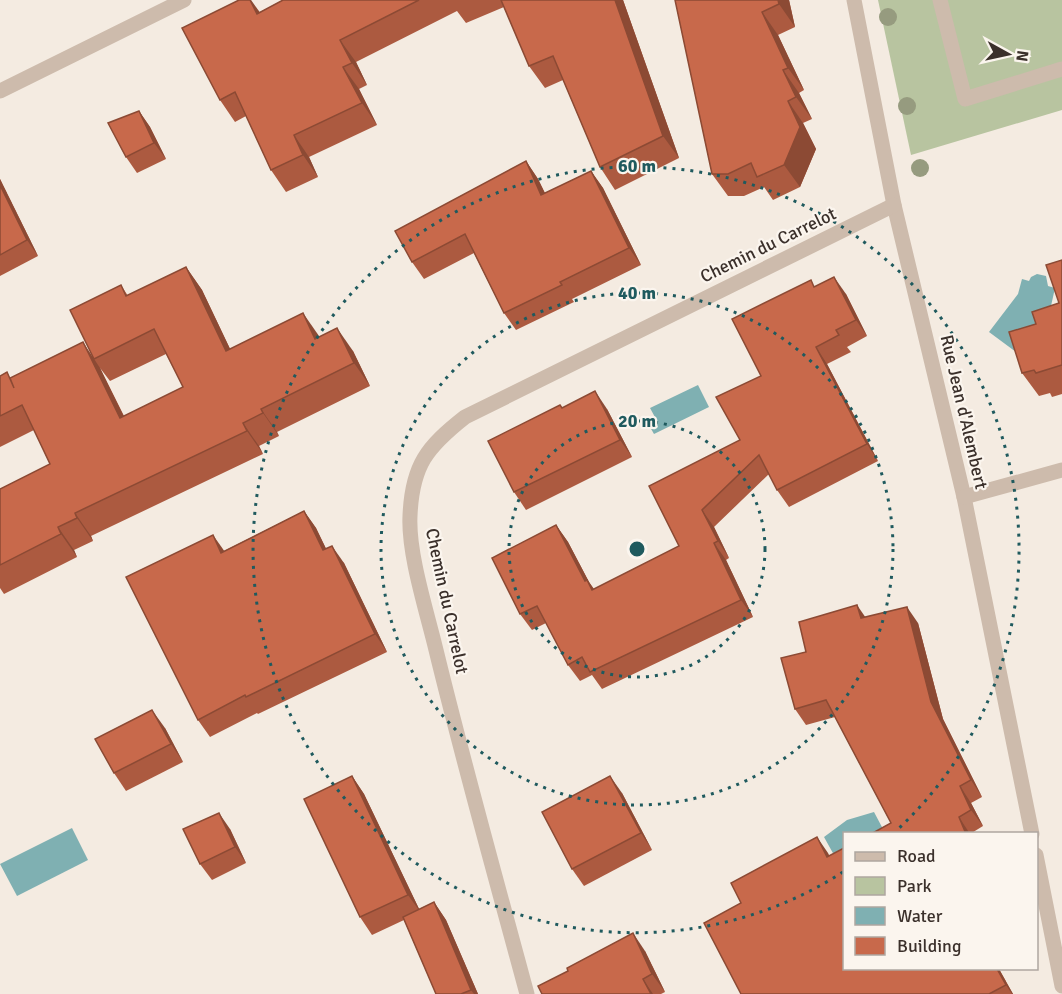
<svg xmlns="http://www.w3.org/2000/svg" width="1062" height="994" font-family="Signika,sans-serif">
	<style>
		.green { fill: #b8c4a0 }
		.water { fill: #7fb0b2 }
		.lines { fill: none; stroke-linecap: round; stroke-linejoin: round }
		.service { stroke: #cdbbac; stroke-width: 15 }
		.minor { stroke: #cdbbac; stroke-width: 15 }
		.tree { fill: #969b7f }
		.wall { fill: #ac5a40; fill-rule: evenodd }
		.shaded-wall { fill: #8c4a34 }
		.building { fill: #c8694b; stroke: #8c4a34; stroke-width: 1.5 }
		.ring { fill: none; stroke: #1f5a5e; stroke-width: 3; stroke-dasharray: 3 6 }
		.labels { text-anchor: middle; stroke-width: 4.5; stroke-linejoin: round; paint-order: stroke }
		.street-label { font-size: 18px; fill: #3b302b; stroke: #fbf5ee }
		.centre { fill: #1f5a5e; stroke: #fbf5ee; stroke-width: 3 }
		.ring-label { font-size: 18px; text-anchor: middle; font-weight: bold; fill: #1f5a5e; stroke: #fbf5ee; stroke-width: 4.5; stroke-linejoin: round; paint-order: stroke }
	</style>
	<rect width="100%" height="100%" fill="#f4ebe1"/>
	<path class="green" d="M878,0h184v110l-151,45z"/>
	<g class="water">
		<path d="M1037,274l9,2 2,10 7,2 -4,18 -35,46 -27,-20 29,-38 4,-15 7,2 2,-4z"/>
		<path d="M698,385l11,22 -55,27 -4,-7 6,-8 -6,-11z"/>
		<path d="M874,812l9,17 -6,4 -33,1v17l-10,4 -10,-18 23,-17z"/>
		<path d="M72,828l16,32 -71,36 -17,-32z"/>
	</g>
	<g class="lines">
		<path class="service" d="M940,0l25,99 97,-30"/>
		<g class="minor">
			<path d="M854,0l40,205 70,292 68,337"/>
			<path d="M0,91l184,-91"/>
			<path d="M964,497l98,-27"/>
			<path d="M1036,855l26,131"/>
			<path d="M527,994c-31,-115 -63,-229 -91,-344 -9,-38 -28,-96 -26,-134 2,-51 17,-69 55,-99l429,-212"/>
		</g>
	</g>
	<g class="tree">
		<circle cx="888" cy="17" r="9"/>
		<circle cx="907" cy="106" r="9"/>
		<circle cx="920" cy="168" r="9"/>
	</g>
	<g class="wall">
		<path d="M283,0h340l56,158 -64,32 -15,-23 -37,-87 -18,8 -16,-22 -25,-59 -38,16 -9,-12 -101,51 11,23 -8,4 18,36 -68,32 9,20 -32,15 -15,-22 -25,-54 -11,6 -15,-22 40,-88z"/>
		<path d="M675,0h114l6,27 -17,8 26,55 -5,3 13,26 -9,4 13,26 -16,38 -27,13 -9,-13 -20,9h-16l-16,-22z"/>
		<path d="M139,111l11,16 16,32 -29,14 -11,-16z"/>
		<path d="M526,161l12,18 7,14 46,-22 12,17 38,77 -69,34 2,3 -58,28 -12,-17 -30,-60 -50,26 -12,-17z"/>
		<path d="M0,179l38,77 -38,20z"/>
		<path d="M1062,260v134l-10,3 -2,-4 -11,3 -17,-23 14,-49 23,-21z"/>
		<path d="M186,267l16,23 28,59 89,-12 34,14 17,35 -93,46 2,4 -20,10 4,8 -172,82 2,5 -19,9 3,7 -73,37 -4,-6v-99l50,-25 -16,-34 -34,17v-71l7,-4 3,6 82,-22 29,-71 7,11zM166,354l17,33 -59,29 -24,-48 10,13z"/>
		<path d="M815,286l31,8 21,42 -20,11 4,5 -24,12 51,97 -89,46 -12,-17 -8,-16 -55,53 15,31 -3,2 27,57 -151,72 -10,-14 -12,6 -12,-16 -22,-42 -14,7 -12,-16 36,-89 12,17 21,40 5,7 85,-43 61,-106 21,-64z"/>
		<path d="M562,407l45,2 25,48 -106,53 -12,-18z"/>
		<path d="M304,511l12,17 10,21 18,14 43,89 -129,62 -1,-1 -47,24 -12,-17 26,-169z"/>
		<path d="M865,617l53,6 25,96 39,78 -11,6 12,23 -13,8h-99l20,-11 -56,-106 -29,8 -11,-16 11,-57z"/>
		<path d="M165,728l18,34 -57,29 -12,-18z"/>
		<path d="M352,776l12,18 55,115 15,-7 12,18 32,74h-42l-32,-74 -32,15 -12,-18z"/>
		<path d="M622,793l30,57 -68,36 -12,-17z"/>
		<path d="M230,829l16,34 -34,17 -12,-16z"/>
		<path d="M829,856l170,113 14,25h-272z"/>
		<path d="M645,951l20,41 -4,2h-119z"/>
	</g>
	<g class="shaded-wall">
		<path d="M250,0h1l13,18 -7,-4z"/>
		<path d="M615,0h8l56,158 -16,-22z"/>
		<path d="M778,0h11l6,27 -16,-23z"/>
		<path d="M762,12l16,23 26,55 -16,-22z"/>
		<path d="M340,40l16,22 11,23 -15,-22z"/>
		<path d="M343,67l16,22 18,36 -15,-22z"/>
		<path d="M783,70l16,23 13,26 -16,-22z"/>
		<path d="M788,101l15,22 13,26 -16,38 -16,-22z"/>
		<path d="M139,111l11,16 16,32 -12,-16z"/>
		<path d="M294,135l15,22 9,20 -15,-22z"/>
		<path d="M526,161l12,18 16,33 -13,-17z"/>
		<path d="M591,171l12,17 38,77 -12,-17z"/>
		<path d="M0,179l38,77 -11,-16 -27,-55z"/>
		<path d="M186,267l16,23 40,84 -16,-23z"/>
		<path d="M834,277l12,17 21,42 -11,-16z"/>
		<path d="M303,313l16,23 12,26 -16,-23z"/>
		<path d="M337,328l16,23 17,35 -16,-23z"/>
		<path d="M83,342l17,26 36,73 -16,-23z"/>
		<path d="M816,347l11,17 51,97 -11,-17z"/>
		<path d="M595,391l12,18 25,48 -12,-17z"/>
		<path d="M261,409l16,23 2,4 -16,-23z"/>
		<path d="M243,423l16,23 4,8 -16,-23z"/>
		<path d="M702,510l12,17 15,31 -11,-17z"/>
		<path d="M304,511l12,17 19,39 -12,-17z"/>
		<path d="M75,513l16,23 2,5 -16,-23z"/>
		<path d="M556,525l12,17 21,40 10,15 5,9 -19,-25z"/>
		<path d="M58,527l16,23 3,7 -16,-23z"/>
		<path d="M213,535l12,17 -4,1z"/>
		<path d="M714,543l12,17 27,57 -12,-17z"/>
		<path d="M332,546l12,17 43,89 -12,-18z"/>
		<path d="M857,605l11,16 -7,-3z"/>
		<path d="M907,607l11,16 25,96 39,78 -11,-17 -40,-78z"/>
		<path d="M152,710l13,18 18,34 -12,-18z"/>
		<path d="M352,776l12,18 57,119 -13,-18z"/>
		<path d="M610,776l12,17 30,57 -11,-17z"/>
		<path d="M960,786l11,17 12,23 -12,-16z"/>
		<path d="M219,813l11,16 16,34 -11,-16z"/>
		<path d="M959,817l11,17h-4z"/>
		<path d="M817,837l11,16 10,20 -11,-16z"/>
		<path d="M434,902l12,18 32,74h-4l-3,-4z"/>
		<path d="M633,933l12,18 20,41 -13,-18z"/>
		<path d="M997,969h2l14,25h-1l-6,-9z"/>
		<path d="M643,979l10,15h-2z"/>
	</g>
	<g class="building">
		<path d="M239,0h11l7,14 26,-14h136l-79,40 12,23 -9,4 19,36 -68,32 9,20 -32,15 -36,-78 -15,8 -38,-72z"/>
		<path d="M501,0h114l48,136 -63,31 -47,-111 -24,10z"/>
		<path d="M675,0h103l1,4 -17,8 26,56 -5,2 13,27 -8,4 12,26 -16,38 -27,12 -6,-14 -23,11h-16z"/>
		<path d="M139,111l15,32 -28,14 -18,-34z"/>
		<path d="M526,161l15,34 50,-24 38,77 -69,34 2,3 -58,28 -39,-79 -53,28 -17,-31z"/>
		<path d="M0,185l27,55 -27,15z"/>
		<path d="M1062,260v105l-26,8 -2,-3 -12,3 -13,-41 27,-8 -4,-12 27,-9 -13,-38z"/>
		<path d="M186,267l40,84 77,-38 12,26 22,-11 17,35 -93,46 2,4 -20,10 4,8 -172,82 2,5 -19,9 3,7 -61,31v-76l50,-25 -28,-59 -22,11v-40l7,-4 7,16 -4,-10 73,-36 37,76 63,-31 -29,-58 -60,30 -24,-49 51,-25 5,11z"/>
		<path d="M834,277l22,43 -20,10 3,5 -23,12 51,97 -90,46 -18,-35 -57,55 16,31 -4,2 27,57 -151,72 -8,-15 -14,8 -31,-59 -17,8 -28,-56 64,-33 29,56 2,-1 5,10 87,-44 -30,-60 91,-46 -24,-43 45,-21 -29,-57 79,-39 3,7z"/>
		<path d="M595,391l25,49 -106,52 -26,-51 72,-36 2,3z"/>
		<path d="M304,511l19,39 9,-4 43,88 -129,63 -1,-2 -47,25 -72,-143 87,-42 8,18z"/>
		<path d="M857,605l4,13 46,-11 24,95 40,78 -11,6 11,24 -12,7 7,17h-95l20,-11 -65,-123 -31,9 -14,-51 25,-6 -7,-30z"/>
		<path d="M152,710l19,34 -57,29 -19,-34z"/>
		<path d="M352,776l56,119 -48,22 -56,-118z"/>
		<path d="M610,776l31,57 -69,36 -30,-57z"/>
		<path d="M219,813l16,34 -35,17 -17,-35z"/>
		<path d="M817,837l10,20 17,-9v121h153l9,16 -17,9h-248l-37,-71 37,-20 -10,-20z"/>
		<path d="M434,902l37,88 -10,4h-25l-33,-77z"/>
		<path d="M633,933l19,41 -9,5 8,15h-109l-4,-8 30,-15 -1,-3z"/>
	</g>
	<g class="ring">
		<circle cx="637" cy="549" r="128"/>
		<circle cx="637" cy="549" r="256"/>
		<path d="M843 872A383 383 0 1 1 896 831"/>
	</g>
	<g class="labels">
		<g class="street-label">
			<text transform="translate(768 245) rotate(-26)" y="6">Chemin du Carrelot</text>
			<text transform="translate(964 412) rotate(77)" y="6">Rue Jean d'Alembert</text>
			<text transform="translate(447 601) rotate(78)" y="6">Chemin du Carrelot</text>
		</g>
	</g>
	<circle cx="637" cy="549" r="9" class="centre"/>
	<g class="ring-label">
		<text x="637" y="172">60 m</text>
		<text x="637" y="299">40 m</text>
		<text x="637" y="427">20 m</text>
	</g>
	<rect x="843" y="832" width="195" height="138" fill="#fbf5ee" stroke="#aea6a0" stroke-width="1.5"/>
	<rect x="855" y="852" width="30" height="9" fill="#cdbbac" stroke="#aea6a0" stroke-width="1.5"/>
	<text x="897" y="862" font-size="18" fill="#3b302b">Road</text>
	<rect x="855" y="877" width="30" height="18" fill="#b8c4a0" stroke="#aea6a0" stroke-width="1.5"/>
	<text x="897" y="892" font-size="18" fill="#3b302b">Park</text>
	<rect x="855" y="907" width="30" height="18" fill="#7fb0b2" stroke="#aea6a0" stroke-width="1.5"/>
	<text x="897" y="922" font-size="18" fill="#3b302b">Water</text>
	<rect x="855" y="937" width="30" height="18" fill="#c8694b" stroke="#aea6a0" stroke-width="1.5"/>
	<text x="897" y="952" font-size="18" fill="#3b302b">Building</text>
	<g transform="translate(1008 54) rotate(98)" stroke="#fbf5ee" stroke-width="4.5" paint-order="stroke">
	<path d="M0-4.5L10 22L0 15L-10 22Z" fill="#3b302b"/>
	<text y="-9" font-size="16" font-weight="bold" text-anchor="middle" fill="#3b302b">N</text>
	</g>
</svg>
